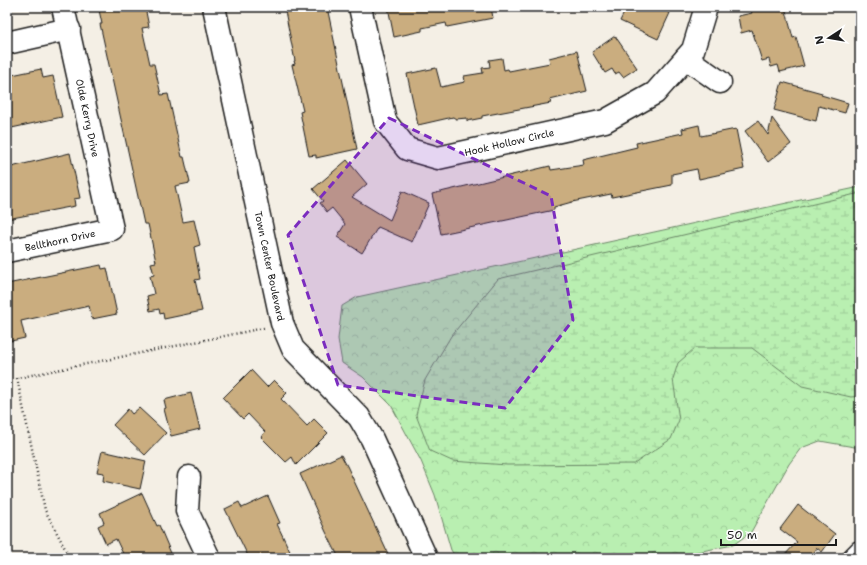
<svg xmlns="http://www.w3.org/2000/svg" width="867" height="565" font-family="'Shantell Sans',sans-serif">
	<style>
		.forest { fill: url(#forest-crowns); stroke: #6a8666 }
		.wetland { fill: url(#wetland-marsh); stroke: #6a8666 }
		.building { fill: #caad7f; stroke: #1c1c1c }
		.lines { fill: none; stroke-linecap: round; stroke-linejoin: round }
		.minor-casing { stroke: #1c1c1c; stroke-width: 25 }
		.path { stroke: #1c1c1c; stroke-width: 2.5; stroke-dasharray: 1 3; stroke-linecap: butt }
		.minor { stroke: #fff; stroke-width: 22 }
		.marked { fill: #7b2cbf; fill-opacity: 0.2; stroke: #7b2cbf; stroke-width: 3; stroke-dasharray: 8 5; stroke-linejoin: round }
		.labels { text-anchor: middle; stroke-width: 3; stroke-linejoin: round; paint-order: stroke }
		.street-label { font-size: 10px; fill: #1c1c1c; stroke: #fff }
	</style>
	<defs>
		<pattern id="forest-crowns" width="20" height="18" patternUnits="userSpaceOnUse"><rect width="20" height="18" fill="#b9efb1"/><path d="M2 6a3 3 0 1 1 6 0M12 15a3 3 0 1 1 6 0" fill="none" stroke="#9ecc98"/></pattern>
		<pattern id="wetland-marsh" width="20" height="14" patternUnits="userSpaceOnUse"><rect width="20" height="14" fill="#b9efb1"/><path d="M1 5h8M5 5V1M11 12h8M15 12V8" fill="none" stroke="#9ecc98"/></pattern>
	</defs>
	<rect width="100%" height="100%" fill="#f4efe5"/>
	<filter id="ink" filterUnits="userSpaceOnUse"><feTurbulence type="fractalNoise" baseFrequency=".025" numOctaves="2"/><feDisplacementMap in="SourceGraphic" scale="8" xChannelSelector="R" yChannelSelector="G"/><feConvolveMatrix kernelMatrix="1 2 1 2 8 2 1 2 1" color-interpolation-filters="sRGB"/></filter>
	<g filter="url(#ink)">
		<path class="forest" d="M860,187v261l-40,-7 -19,7 -12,16 -38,68 -18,13 -67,13h-210l-5,-8 -16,-55 -14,-34 -30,-56 -28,-28 -21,-14 -4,-24 4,-33 15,-9z"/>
		<path class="wetland" d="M860,193v203l-9,1 -49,-11 -50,-38h-57l-17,15 -5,16 6,41 -8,19 -37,25 -127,1 -55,-4 -22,-10 -14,-36 9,-35 26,-44 47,-57z"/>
		<g class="building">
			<path d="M114,7h31l4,20 -7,1 8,36h4l7,31 7,-1 14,63h2l6,26 -15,3 8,36 11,-2 6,25 -6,2 6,32 -5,1 7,31 -38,8 -1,-6 -3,1 -1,-5 -9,2 -3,-15 7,-2 -4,-18 4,-1 -3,-12 5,-1 -8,-38h-4l-44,-200h2l-3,-14z"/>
			<path d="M287,7h40l30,142 -41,9v-3l-7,1 -9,-44 3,-1 -11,-46 3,-1 -1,-3h1l-10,-50 2,-1z"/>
			<path d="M388,7h103l2,11 -46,9 -1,-4 -24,5v3l-28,6z"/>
			<path d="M627,7h30l13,6 -12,26 -38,-18z"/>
			<path d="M750,7h35l8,31 3,-1 8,29 -24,6 -2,-7 -7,2 -2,-8 -7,2 -10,-31 -11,3 -3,-17 14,-3z"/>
			<path d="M615,36l22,32 -14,9 -4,-5 -4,2 -3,-5 -7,4 -13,-21z"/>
			<path d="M577,51l10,40 -37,9 1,3 -69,13v2l-15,3v-3l-11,1 -3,-2 -35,8 -11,-51 29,-6 5,19 24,-5 -1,-6 19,-3 -1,-5 8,-1 -1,-7 13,-2 2,12 4,-1 1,2 41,-8 -1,-5z"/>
			<path d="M41,69l2,9 10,-2 9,41 -55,12v-53z"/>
			<path d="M782,82l40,11 -1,2 27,8 -3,10 -26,-7 -3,15 -42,-11z"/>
			<path d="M772,118l19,26 -23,18 -23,-31 13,-10 10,14z"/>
			<path d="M699,125l2,11 35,-7 8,40 -45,10 -2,-10 -25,5v11l-60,12 -1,-3 -39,8 -18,5v3l-113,24 -9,-40 118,-28 1,4 33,-5 -1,-5 54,-13 -1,-4 47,-10 -1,-4z"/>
			<path d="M70,153l10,45 -6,1 1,7 -68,13v-51z"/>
			<path d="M347,160l20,24 -15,13 38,23 12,-29 27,12 -17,39 -34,-15 -16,26 -25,-16 8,-13 -13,-16 -5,4 -7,-9 3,-2 -10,-12z"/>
			<path d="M101,265l1,4 5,-1 10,46 -25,5 -3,-13 -68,15 4,17 -14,3 -1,-8 -3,1v-50z"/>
			<path d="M251,370l16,17 7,-7 13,13 -6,6 26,27 7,-7 14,14 -32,32 -4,-8 -6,5 -25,-25 4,-5 -17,-18 -5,5 -20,-21z"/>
			<path d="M191,393l9,36 -29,7 -7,-27 2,-1 -2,-8z"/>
			<path d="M139,408l27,25 -21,22 -32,-30 15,-16 4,5z"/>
			<path d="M102,451l44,10 -6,28 -37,-8 1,-8 -7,-1z"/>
			<path d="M341,455l6,11 43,92h-51l-13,-26 -26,-58z"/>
			<path d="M142,493l15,33 2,-1 14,33h-48l-9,-19 -10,5 -8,-18 6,-3 -4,-10z"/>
			<path d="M268,496l12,27 -3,1 16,34h-44l-24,-49 14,-7 3,6z"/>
			<path d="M798,505l37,29 -13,18 -5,-4 -7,10h-28l15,-16 -17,-13z"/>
		</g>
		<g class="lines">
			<g class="minor-casing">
				<g id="minor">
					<path d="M214,7l68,316 11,26 66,68 13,22 54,119"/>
					<path d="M360,7l25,114 22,28 31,9 167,-37 50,-28 38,-43 13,-43"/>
					<path d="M7,43l62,-14"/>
					<path d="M686,58l34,24"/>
					<path d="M7,251l105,-22 -49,-222"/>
					<path d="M189,477l-2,34 22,47"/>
					<path d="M854,558l6,-6"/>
				</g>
			</g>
			<path class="path" d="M70,558l-25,-48 -28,-132 247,-50"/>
			<use href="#minor" class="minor"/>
		</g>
	</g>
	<path class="marked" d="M389,118l162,78 22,124 -68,88 -167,-23 -50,-150z"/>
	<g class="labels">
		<g class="street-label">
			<text transform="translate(88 118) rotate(78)" y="4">Olde Kerry Drive</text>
			<text transform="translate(509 142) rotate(-13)" y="4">Hook Hollow Circle</text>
			<text transform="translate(60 240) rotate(-12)" y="4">Bellthorn Drive</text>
			<text transform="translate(270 266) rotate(78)" y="4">Town Center Boulevard</text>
		</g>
	</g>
	<rect width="867" height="565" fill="none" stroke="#fff" stroke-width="24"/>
	<rect x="12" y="12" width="843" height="541" fill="none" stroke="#1c1c1c" stroke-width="1.5" filter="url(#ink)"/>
	<g transform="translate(829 38) rotate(258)" stroke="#ffffff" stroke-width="3" paint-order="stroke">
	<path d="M0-3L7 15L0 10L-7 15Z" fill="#1c1c1c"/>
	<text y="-6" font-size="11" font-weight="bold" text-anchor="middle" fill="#1c1c1c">N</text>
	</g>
	<path d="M721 539v6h115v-6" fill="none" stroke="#1c1c1c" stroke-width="2"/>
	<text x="727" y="539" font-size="12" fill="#1c1c1c" stroke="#ffffff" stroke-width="3" paint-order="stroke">50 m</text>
</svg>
